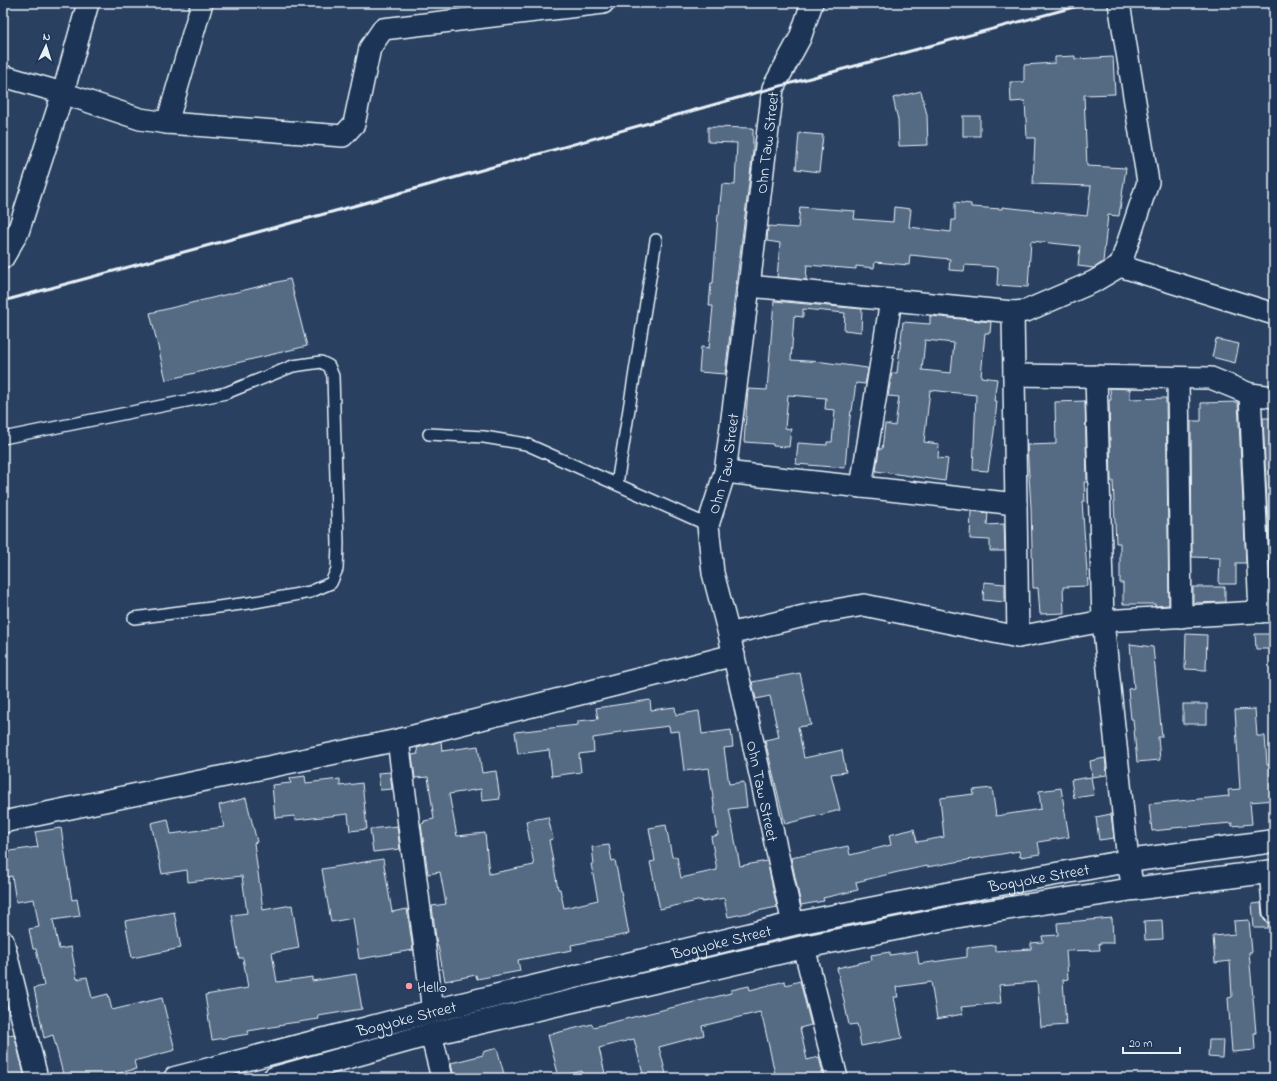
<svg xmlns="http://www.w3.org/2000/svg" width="1277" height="1081" font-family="'Indie Flower',sans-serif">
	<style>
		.building { fill: #556a83; stroke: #e8f1f8; fill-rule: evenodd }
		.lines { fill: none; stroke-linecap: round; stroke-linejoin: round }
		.lane-casing { stroke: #e8f1f8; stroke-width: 14 }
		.street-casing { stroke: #e8f1f8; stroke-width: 24 }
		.primary-casing { stroke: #e8f1f8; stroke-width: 25 }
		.lane { stroke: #1d3557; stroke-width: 11 }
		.street { stroke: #1d3557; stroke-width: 21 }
		.primary { stroke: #1d3557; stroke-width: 22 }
		.rail { stroke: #e8f1f8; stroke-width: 3 }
		.poi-dot { fill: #ff9aa2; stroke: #1d3557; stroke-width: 1.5 }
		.labels { text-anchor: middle; stroke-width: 3; stroke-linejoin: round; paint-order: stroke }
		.street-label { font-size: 16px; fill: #e8f1f8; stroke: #1d3557 }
		.poi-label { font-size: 16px; fill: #e8f1f8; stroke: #1d3557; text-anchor: start }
	</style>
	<rect width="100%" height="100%" fill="#294061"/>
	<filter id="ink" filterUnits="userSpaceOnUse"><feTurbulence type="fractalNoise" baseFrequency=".025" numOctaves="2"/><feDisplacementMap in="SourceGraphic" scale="8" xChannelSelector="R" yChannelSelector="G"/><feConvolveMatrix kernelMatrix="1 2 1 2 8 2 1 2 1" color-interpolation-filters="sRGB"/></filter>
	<g filter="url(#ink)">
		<g class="building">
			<path d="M1075,56v3l38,-2 2,37 -31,1 3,71 39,2 -7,48 -11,-1 -5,47 -9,6 -16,-2 2,-20 -49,-5 -3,46 -31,-2 1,-18 -33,-2 -1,6 -15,-1 1,-11 -40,-4 -1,10 -34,-3 -1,6 -18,-2v3l-49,-4 -1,15 -29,-3 3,-34 -13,-2 1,-15 30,2 2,-21 55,4 -1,8 39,3 1,-15 17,2 -2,18 42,5 1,-12h3v-18l16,2v3l31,2v-2l85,9 4,-30 -58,-2 2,-46h-8l-2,-37 -14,1 -1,-20h14v-17l31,-2v-6z"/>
			<path d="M921,91l6,24 1,30 -29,1 -1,-26 -5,-22z"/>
			<rect x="963" y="116" width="17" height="20"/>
			<path d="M708,127l45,1v23l-28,223 -26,-2 2,-25 8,1 4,-42h-4l2,-23h2l5,-69 1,1 3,-31 13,1 2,-42 -29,-1z"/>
			<path d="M799,133l24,2 -4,37 -23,-3z"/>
			<path d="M290,279l17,67 -141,34 -16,-67z"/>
			<path d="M774,301l88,8 -1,23 -17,-2 1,-17 -42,-4v8l-9,-1 -3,44 32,2 44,6 1,2 -3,14 -9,-1 -4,28h-1l-3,21 -3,36 -49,-4 2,-21 29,2v-3h5l3,-32 -10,-1 1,-11 -38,-3 -3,33 6,1 -2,18 -16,-1v-2l-29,-2 4,-53 19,1z"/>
			<path d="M930,316l61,6 -1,11h-5l-4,44 16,2 -3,22h3l-3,31 -6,39 -15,-1 3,-75 -46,-5 -6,52 15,2 -1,14 10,1 -3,22 -69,-10 3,-22h3l3,-25 10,2 4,-29 -11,-1 4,-23h5l6,-51 27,2zM925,340l29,3 -3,30 -29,-3z"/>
			<path d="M1216,339l23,5 -4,19 -23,-6z"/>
			<path d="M1110,388l20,1v10l36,-1 3,207 -14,1v-2h-32v-21h-3v-40h-4l-3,-62h-2l-2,-81h2z"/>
			<path d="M1085,401l2,81h-3l1,19h-3l6,85 -25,1 1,26 -24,1 -2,-26h-5l-2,-81 -4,-62 29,-1 -1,-42z"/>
			<path d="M1238,402l8,161h-10v21h-17l1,-26 -28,-1 -1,-136h10v-18z"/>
			<path d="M1263,418h11v146h-4z"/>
			<path d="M971,511l17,2 -1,12 17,-1 1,27h-15v-11l-20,-1z"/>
			<path d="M984,582l21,2v18l-22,-2z"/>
			<path d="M1193,587h32v15l-32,1z"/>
			<path d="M1186,634l21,1 -1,35 -21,-1z"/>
			<path d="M1255,634h19v15h-18z"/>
			<path d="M1130,644l23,3 9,90h-4l2,23 -23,2 -4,-43h-2l-3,-30 6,-1z"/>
			<path d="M800,673l11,52 -13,2 6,31 38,-8 4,22 -15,2 9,36 -55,14 -20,-84 14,-3 -9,-41 -14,3 -4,-17z"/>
			<path d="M650,700l1,10 24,-3 1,8 23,-4 3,23 29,-4 2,17 -9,1 5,36 15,-2 3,25 -18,2 11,57 27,-5 10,46 -49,10 -4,-19 -22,4v-2l-42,9 -10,-47 5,-1 -6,-33 17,-3 6,32h5l4,21 36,-8 -6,-33 7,-2 -9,-67 -25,3 -5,-40 -9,1 -1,-6 -56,7v2l-20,3 1,14 -15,2 2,18 -29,4 -3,-26 -31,4 -3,-22 63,-7v-4l20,-2 -2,-11z"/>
			<rect x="1183" y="704" width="24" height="20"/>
			<path d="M1255,709l2,27h8l2,29 7,-1v36l-24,2 2,22 -20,2v-3l-60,5v1l-20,2 -3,-27 80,-8 -1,-6 12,-1 -5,-79z"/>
			<path d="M441,741l1,10 36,-5 4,27 14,-2 4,28 -18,2 -1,-12 -32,5 8,42 28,-3 4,41 45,-9 -8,-44 22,-4 5,22 -4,1 9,49h2l4,19 34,-8 -7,-36h3l-2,-17 17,-2 3,16 3,-1 14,74 -58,11 1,5 -54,10 2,11 -43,8 -1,-4 -31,6 -7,-35h-1l-5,-40 14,-2 -6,-32 -12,2 -7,-50 3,-1v-2l10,-2 -6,-42 -13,1 -3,-23 6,-1 -1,-6z"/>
			<path d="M1105,758l2,17 -15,2 -2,-16z"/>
			<path d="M390,772l2,17 -12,1 -2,-17z"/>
			<path d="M305,776l1,7 34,-4v7l22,-3 5,46 -17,2 -2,-17 -53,6 -1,-4 -19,2 -3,-33 19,-2 -1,-5z"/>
			<path d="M1091,777l3,18 -20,3 -3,-18z"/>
			<path d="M992,788l4,28 45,-7 -2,-18 22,-3 8,49 -31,5 2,12 -20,3 -1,-6 -92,16v-1l-29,6 -42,10 2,8 -35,8 1,3 -23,4 -10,-47 57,-12 2,9 41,-10 -2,-10 25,-6 3,13 27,-5 -4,-39 34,-4 -1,-4z"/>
			<path d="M246,798l11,44 -3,1 9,67 29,-5 7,43 -27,5 5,29 35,-5v4l44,-7 6,35 -44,7 1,3 -35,5v1l-36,6 1,3 -37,6 -7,-45 43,-7 -5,-30h-4l-7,-43 15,-2 -5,-37 -54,6 -1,-12 -25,4 -11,-51 17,-4 3,15 53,-7 -5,-22z"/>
			<path d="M1111,814l3,24 -15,2 -3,-23z"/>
			<path d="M397,826l3,23 -27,3 -3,-23z"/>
			<path d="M61,828l11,72 5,-1 3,17 -27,4 6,29 12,-2 6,32 10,-2 5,21 16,-4 4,16 50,-12 13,52 -41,11 2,8 -25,6 1,3h-48l-11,-43 -9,3 -10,-50 10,-2 -8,-37h-3l-4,-20 10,-2 -5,-28 -18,3 -4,-26 -5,1 -4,-25 35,-5 -3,-15z"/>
			<path d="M383,859l9,53 15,-3 6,41 -54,9 -6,-41 -22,4 -9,-53z"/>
			<path d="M1261,903l1,12 2,5 4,3v5h-14l-2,-24z"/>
			<path d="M174,912l7,36 -49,10 -7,-37z"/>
			<path d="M1112,918l1,25h-14l1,7 -34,1 2,28 -5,1 3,45 -25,2 -4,-45 -38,3 2,18 -40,4 2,7 -26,5 -6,-37 -35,5 2,10h-4l8,41 -41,8 -4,-22 -8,1 -12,-57 35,-8 -1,-5 19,-3v3l27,-4 2,13 48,-7v-9l28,-3v6l36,-2v-6l12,-1 -1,-6 16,-1 -1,-12z"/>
			<path d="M1162,920l1,19 -18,1 -1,-19z"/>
			<path d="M1249,920l3,32h-3l7,81h-2l1,17 -23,2 -4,-54 4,-1 -2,-36 -15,2 -2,-27 22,-2 -1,-13z"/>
			<path d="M785,981l1,4 14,-4 11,44 -11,3 7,32 12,-3 5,21h-48l-12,-54 -4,-12 -58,14 2,9 -45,12 8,31h-23l-10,-39 -35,9 7,30h-22l-2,-7 -23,6 -11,-42 44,-11 1,3 138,-34v-3l18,-4 1,4z"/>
			<path d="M14,1034l11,44h-22v-42z"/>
			<path d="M1209,1040h14l-1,18 -14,-1z"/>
			<path d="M497,1048l8,30h-51l-3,-15 32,-8v-3z"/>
		</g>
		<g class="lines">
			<g class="lane-casing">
				<g id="lane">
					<path d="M429,434l55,3 42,7 182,81"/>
					<path d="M3,438l223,-45 67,-27 28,-4 8,4 4,10 5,168 -1,25 -6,14 -21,9 -61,11 -115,15"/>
					<path d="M617,484l39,-244"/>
				</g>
			</g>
			<g class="street-casing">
				<g id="street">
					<path d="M3,76l60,17 77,26 27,4 176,13 11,-12 16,-76 13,-19 220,-26"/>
					<path d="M167,123l35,-120"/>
					<path d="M3,258l15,-26 45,-139 25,-90"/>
					<path d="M1120,266l154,48"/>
					<path d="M749,286l264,26 13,-1 67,-29 27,-16 28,-84 -29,-179"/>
					<path d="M1013,312l5,325"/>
					<path d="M1014,375l197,3 39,16 24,3"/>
					<path d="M1096,376l7,245 25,240 5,28"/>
					<path d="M1178,378l3,239"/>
					<path d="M1250,394l10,218"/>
					<path d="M725,472l291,32"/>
					<path d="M861,487l30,-187"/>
					<path d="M729,634l83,-20 52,-9 154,32 85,-16 171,-10"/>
					<path d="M398,740l35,271"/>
					<path d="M3,822l395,-82 336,-85"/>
					<path d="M1270,872l4,41"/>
					<path id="s1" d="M793,924l-64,-290 -16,-61 -5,-48 17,-53 24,-186 24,-198 27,-50 12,-35"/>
					<path d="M3,941l34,137"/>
					<path d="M804,947l33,131"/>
					<path d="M431,1034l11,44"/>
				</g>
			</g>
			<g class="primary-casing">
				<g id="primary">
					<path id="s2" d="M175,1078l258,-67 360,-87 163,-32 172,-31 146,-20"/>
					<path d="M274,1078l157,-44 373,-87 161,-32 168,-26 141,-18"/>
				</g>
			</g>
			<use href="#lane" class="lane"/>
			<use href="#street" class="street"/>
			<use href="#primary" class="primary"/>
			<path class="rail" d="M3,301l358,-97 412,-116 316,-85"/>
		</g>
	</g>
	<circle class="poi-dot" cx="409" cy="986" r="4"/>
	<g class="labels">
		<g class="street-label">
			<text dy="6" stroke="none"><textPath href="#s1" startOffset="796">Ohn Taw Street</textPath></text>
			<text dy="6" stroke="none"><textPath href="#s1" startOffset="472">Ohn Taw Street</textPath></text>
			<text transform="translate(763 791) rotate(78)" y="6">Ohn Taw Street</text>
			<text dy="6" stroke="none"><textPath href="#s2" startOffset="887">Bogyoke Street</textPath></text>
			<text dy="6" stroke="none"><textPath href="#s2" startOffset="563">Bogyoke Street</textPath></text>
			<text dy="6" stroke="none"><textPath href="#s2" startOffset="239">Bogyoke Street</textPath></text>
		</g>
		<g class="poi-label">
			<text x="417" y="992">Hello</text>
		</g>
	</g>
	<rect width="1277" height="1081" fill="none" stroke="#1d3557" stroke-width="16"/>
	<rect x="8" y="8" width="1261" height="1065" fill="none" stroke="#e8f1f8" stroke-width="1.5" filter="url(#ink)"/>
	<g transform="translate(46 46) rotate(4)" stroke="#1d3557" stroke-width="3" paint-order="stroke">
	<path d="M0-3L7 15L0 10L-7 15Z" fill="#e8f1f8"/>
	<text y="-6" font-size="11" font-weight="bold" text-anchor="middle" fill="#e8f1f8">N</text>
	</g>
	<path d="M1123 1047v6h57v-6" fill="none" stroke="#e8f1f8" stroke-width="2"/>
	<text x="1129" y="1047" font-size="12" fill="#e8f1f8" stroke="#1d3557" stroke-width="3" paint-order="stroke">20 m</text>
</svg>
